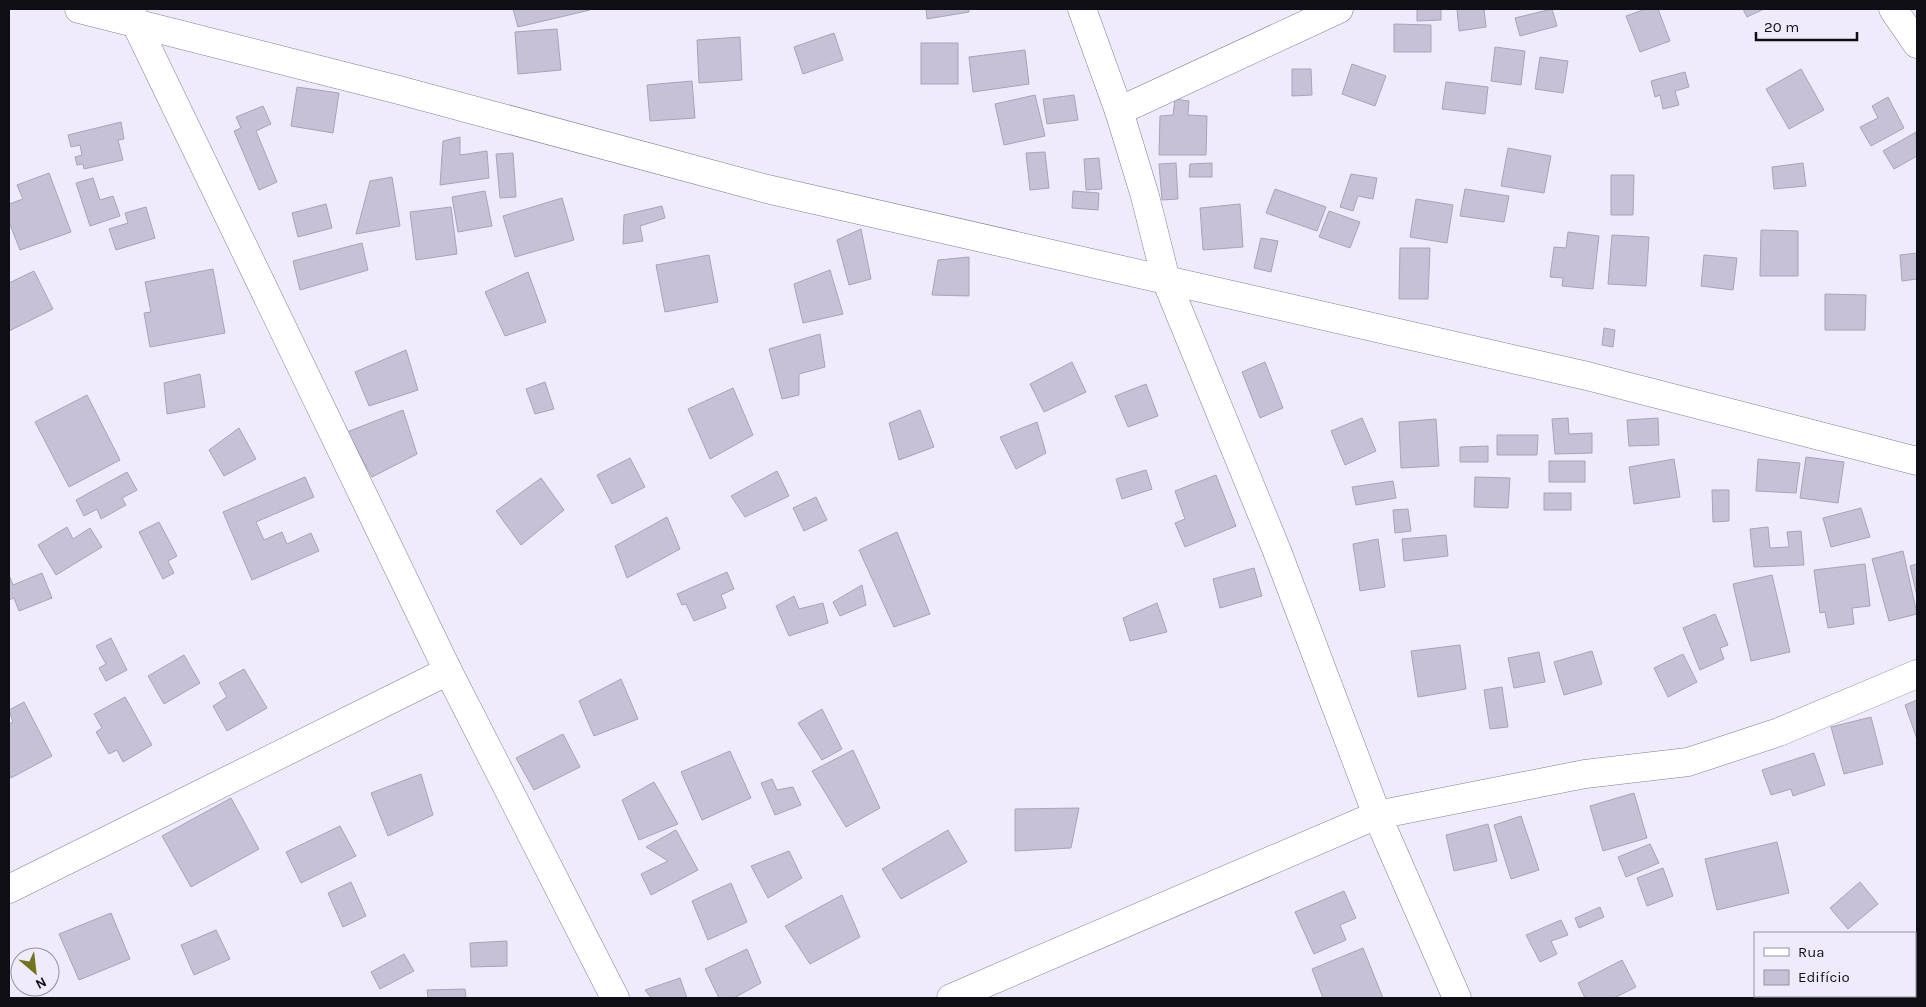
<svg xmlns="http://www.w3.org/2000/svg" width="1926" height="1007" font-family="Karla,sans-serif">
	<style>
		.building { fill: #c6c1d6; stroke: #a8a4b8 }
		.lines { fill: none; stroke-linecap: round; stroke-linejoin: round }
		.minor-casing { stroke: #827e91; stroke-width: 29 }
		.minor { stroke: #fff; stroke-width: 28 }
	</style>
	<rect width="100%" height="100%" fill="#efebfc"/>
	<g class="building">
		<path d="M513,9h76l1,1 -72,17z"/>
		<path d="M926,9h43v3l-42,7z"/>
		<path d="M1417,9h24v11l-24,1z"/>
		<path d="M1457,9h27l2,18 -27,4z"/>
		<path d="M1552,9l5,17 -37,10 -5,-18z"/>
		<path d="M1646,9h12l12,32 -30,11 -14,-36z"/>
		<path d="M1743,9h21l-17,8z"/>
		<path d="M1394,24l37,1v27h-37z"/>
		<path d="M557,29l4,41 -43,4 -3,-42z"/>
		<path d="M834,33l9,27 -40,14 -9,-27z"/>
		<path d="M740,37l2,43 -43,3 -2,-43z"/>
		<rect x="921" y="43" width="37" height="41"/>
		<path d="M1495,47l30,4 -4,34 -30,-4z"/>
		<path d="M1025,50l4,34 -56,8 -4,-35z"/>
		<path d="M1540,57l28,4 -5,32 -28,-4z"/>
		<path d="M1352,64l34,12 -11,30 -33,-12z"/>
		<path d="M1292,69h19l1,26 -20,1z"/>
		<path d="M1801,69l23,41 -35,19 -23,-40z"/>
		<path d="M1685,72l4,15 -14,4 4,14 -16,4 -3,-14 -5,2 -4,-16z"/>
		<path d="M692,81l3,37 -45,3 -3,-36z"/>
		<path d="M1446,82l42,5 -3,27 -43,-5z"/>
		<path d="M297,87l42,6 -6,40 -42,-7z"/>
		<path d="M1035,95l10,41 -41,9 -9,-41z"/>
		<path d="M1074,95l4,25 -31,4 -4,-25z"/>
		<path d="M1888,97l16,31 -33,18 -11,-19 18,-9 -6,-12z"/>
		<path d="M1175,99l14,2 -1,14 19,1 -1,39h-47l1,-39 13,-1z"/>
		<path d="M263,106l8,18 -15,7 21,51 -18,8 -25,-59 7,-3 -5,-11z"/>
		<path d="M121,122l3,17 -6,1 5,20 -39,9 -1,-5 -6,1 -2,-8 7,-2 -2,-10 -9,2 -3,-12z"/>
		<path d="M1916,132l1,24 -23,13 -11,-18z"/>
		<path d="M460,137v18l27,-4 2,27 -49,7 3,-44z"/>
		<path d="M1508,148l43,8 -7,37 -43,-7z"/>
		<path d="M1045,152l4,36 -19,2 -4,-37z"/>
		<path d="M513,153l3,44 -16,1 -4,-44z"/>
		<path d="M1099,158l3,31 -16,1 -2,-31z"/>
		<path d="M1176,163l2,36 -16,1 -3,-36z"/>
		<path d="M1212,163v14h-23l1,-13z"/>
		<path d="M1803,163l3,23 -32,3 -2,-22z"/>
		<path d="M49,173l22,59 -51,18 -11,-28v-18l14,-5 -6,-14z"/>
		<path d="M1351,174l26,4 -4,21 -15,-3 -5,15 -13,-4z"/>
		<path d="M1611,175h23l-1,40h-22z"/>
		<path d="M392,177l8,49 -44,8 14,-53z"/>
		<path d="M93,178l7,22 13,-4 7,20 -30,10 -14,-43z"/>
		<path d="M1275,189l51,18 -9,24 -51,-18z"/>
		<path d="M1465,189l44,7 -5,26 -44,-6z"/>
		<path d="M485,191l7,35 -34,6 -6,-35z"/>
		<path d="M1073,191l26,2 -1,17 -26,-2z"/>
		<path d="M562,198l12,42 -59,17 -12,-41z"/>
		<path d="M1416,199l37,6 -6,38 -37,-6z"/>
		<path d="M326,204l6,24 -34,9 -6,-24z"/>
		<path d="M1240,204l3,43 -40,3 -3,-42z"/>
		<path d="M662,206l3,12 -25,8 3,15 -20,3 1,-29z"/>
		<path d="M146,207l9,31 -39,12 -7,-21 19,-6 -3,-10z"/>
		<path d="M451,207l6,47 -41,6 -6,-48z"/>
		<path d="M1329,211l31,11 -10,26 -31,-11z"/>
		<path d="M861,229l10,50 -22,6 -12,-45z"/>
		<path d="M1761,230l37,1v45h-38z"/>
		<path d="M1568,232l31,4 -6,53 -31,-3 1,-8 -13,-1 4,-30 12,1z"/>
		<path d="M1612,235l37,2 -3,49 -38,-2z"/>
		<path d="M1261,238l17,3 -7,31 -17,-4z"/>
		<path d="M362,243l6,27 -68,20 -7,-29z"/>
		<path d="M1400,248h30l-2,51h-29z"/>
		<path d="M1917,253v26l-15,2 -2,-26z"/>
		<path d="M709,255l9,47 -53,10 -9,-47z"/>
		<path d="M1704,255l33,3 -4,32 -32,-4z"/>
		<path d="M969,257v39l-37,-1 6,-35z"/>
		<path d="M213,269l12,64 -75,14 -6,-34 7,-1 -6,-30z"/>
		<path d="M830,270l13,44 -40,9 -9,-39z"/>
		<path d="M34,271l19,38 -44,22v-48z"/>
		<path d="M528,272l18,50 -41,14 -20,-44z"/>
		<path d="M1825,294l41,1 -1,35h-40z"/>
		<path d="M1604,328l11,2 -2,17 -11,-2z"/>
		<path d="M820,334l5,33 -26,7v21l-17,4 -13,-50z"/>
		<path d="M406,350l12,40 -49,16 -14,-34z"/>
		<path d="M1072,362l14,30 -42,20 -14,-28z"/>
		<path d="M1265,362l18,46 -23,10 -18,-46z"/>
		<path d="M200,374l5,33 -38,7 -3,-31z"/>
		<path d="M545,382l9,27 -19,5 -9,-25z"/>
		<path d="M1146,384l12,32 -30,11 -13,-31z"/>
		<path d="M733,388l20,47 -43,24 -22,-50z"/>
		<path d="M87,395l33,65 -51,27 -34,-65z"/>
		<path d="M403,410l14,44 -45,23 -25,-45z"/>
		<path d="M920,410l14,37 -35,13 -10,-37z"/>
		<path d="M1362,418l14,33 -31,14 -14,-34z"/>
		<path d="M1568,418l1,16 23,-1v20l-37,1 -3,-35z"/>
		<path d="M1658,418l1,27 -30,1 -2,-26z"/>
		<path d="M1436,419l3,47 -38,2 -2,-46z"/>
		<path d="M1037,422l9,31 -30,16 -16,-32z"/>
		<path d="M239,428l17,31 -32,17 -15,-26z"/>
		<path d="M1497,435h41l-1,20h-40z"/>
		<path d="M1488,446v16h-28v-15z"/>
		<path d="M1806,457l38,5 -6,41 -38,-5z"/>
		<path d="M630,458l15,29 -33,17 -15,-29z"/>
		<path d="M1674,459l6,38 -46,7 -5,-37z"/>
		<path d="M1758,459l42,4 -4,30 -40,-2z"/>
		<rect x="1549" y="461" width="36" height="21"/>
		<path d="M1146,470l6,19 -30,10 -6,-20z"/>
		<path d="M777,471l12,25 -44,21 -14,-21z"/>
		<path d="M127,472l10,18 -15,8 4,7 -25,14 -4,-10 -13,7 -8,-16z"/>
		<path d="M1216,475l20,51 -51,21 -10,-24 10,-4 -10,-28z"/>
		<path d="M305,477l9,20 -58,25 8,18 18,-8 5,12 24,-11 8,18 -67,29 -29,-68z"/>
		<path d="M1475,477l35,1 -2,30 -34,-1z"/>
		<path d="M541,478l23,32 -43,35 -25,-34z"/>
		<path d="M1393,481l3,17 -40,7 -4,-18z"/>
		<path d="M1712,490h17v31l-16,1z"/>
		<rect x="1544" y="493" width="27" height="17"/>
		<path d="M816,497l11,23 -23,11 -11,-23z"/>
		<path d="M1861,508l9,29 -39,10 -8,-29z"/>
		<path d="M1408,509l3,22 -16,2 -2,-23z"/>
		<path d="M667,517l13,32 -53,29 -12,-32z"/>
		<path d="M159,522l18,34 -9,5 6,12 -11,6 -24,-47z"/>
		<path d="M67,527l6,12 17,-11 12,19 -46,28 -18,-30z"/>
		<path d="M1768,527l2,21 19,-1 -2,-15 14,-1 3,34 -50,2 -4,-38z"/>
		<path d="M897,532l33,82 -36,13 -35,-77z"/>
		<path d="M1446,535l2,21 -44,5 -2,-22z"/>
		<path d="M1378,539l7,48 -25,4 -7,-47z"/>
		<path d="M1903,551l14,63 -28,7 -17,-62z"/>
		<path d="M1865,564l5,42 -18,2 2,16 -26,4 -3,-16 -5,1 -6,-43z"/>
		<path d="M1917,564v32l-7,-30z"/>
		<path d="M1254,568l8,28 -42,12 -7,-29z"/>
		<path d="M727,572l7,17 -13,6 5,13 -32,13 -8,-17 -4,1 -5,-11z"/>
		<path d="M42,573l10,25 -33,13 -5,-13 -5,2v-25l4,10z"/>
		<path d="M1772,575l18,77 -39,9 -18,-77z"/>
		<path d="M862,585l4,20 -26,11 -7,-14z"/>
		<path d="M794,596l5,13 24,-6 5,20 -39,13 -13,-30z"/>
		<path d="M1157,603l10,29 -37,9 -7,-23z"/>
		<path d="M1715,614l13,31 -8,3 4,11 -24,11 -17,-42z"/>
		<path d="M111,638l16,32 -21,11 -7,-13 7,-4 -10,-18z"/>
		<path d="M1460,645l6,44 -48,8 -7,-46z"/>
		<path d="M1592,651l10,33 -38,11 -10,-33z"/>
		<path d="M1539,652l6,30 -31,6 -6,-30z"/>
		<path d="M1683,654l14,28 -29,15 -14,-29z"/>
		<path d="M184,655l16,28 -36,21 -16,-28z"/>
		<path d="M244,669l23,39 -40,23 -14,-25 14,-9 -8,-14z"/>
		<path d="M621,679l17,40 -44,17 -15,-35z"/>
		<path d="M1502,687l6,40 -18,2 -6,-39z"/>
		<path d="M125,697l27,48 -29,17 -6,-12 -8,4 -13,-22 6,-4 -8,-14z"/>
		<path d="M1917,700v39l-12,-34z"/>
		<path d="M24,702l28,54 -41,22 -2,-4v-50l4,-2 -4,-12z"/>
		<path d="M822,709l20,40 -20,11 -24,-37z"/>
		<path d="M1871,717l12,47 -39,10 -13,-47z"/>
		<path d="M563,734l17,33 -46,23 -18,-32z"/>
		<path d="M853,750l27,58 -34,19 -34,-56z"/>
		<path d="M730,751l21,47 -49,22 -21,-48z"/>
		<path d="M1814,753l11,32 -32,11 -2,-7 -20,6 -9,-25z"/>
		<path d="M421,774l12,41 -45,21 -17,-43z"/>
		<path d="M772,779l5,11 16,-3 8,18 -26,10 -14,-32z"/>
		<path d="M654,782l24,42 -39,16 -17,-40z"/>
		<path d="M1634,793l13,45 -44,13 -13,-45z"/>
		<path d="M231,798l28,51 -68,38 -29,-51z"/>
		<path d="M1079,808l-8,40 -56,3v-42z"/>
		<path d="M1521,816l18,54 -28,9 -17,-54z"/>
		<path d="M1488,824l9,37 -43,10 -8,-36z"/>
		<path d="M340,826l16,30 -55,27 -15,-31z"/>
		<path d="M676,830l22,40 -47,25 -10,-21 27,-13 -22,-14z"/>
		<path d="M948,830l19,32 -66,37 -19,-30z"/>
		<path d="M1777,842l12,51 -72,17 -12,-51z"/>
		<path d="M1650,844l9,19 -33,14 -8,-20z"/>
		<path d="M789,851l13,27 -34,20 -17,-32z"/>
		<path d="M1663,868l10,28 -26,10 -10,-28z"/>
		<path d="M351,882l15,34 -23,11 -15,-34z"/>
		<path d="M1860,882l18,22 -30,25 -18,-21z"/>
		<path d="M731,883l16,39 -39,18 -16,-39z"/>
		<path d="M1344,891l12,27 -16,7 6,15 -32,14 -19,-42z"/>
		<path d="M842,895l18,42 -50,27 -25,-38z"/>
		<path d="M1600,907l4,10 -25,11 -4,-10z"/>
		<path d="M111,913l19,46 -51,21 -20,-46z"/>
		<path d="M1561,920l7,15 -17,6 6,13 -17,8 -14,-27z"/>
		<path d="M216,930l14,29 -36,16 -13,-30z"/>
		<path d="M507,941v25l-36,1 -1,-24z"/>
		<path d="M1363,948l20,50h-60l-11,-29z"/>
		<path d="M747,949l14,34 -27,15h-15l-14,-29z"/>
		<path d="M404,954l10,17 -34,18 -9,-17z"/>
		<path d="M1622,960l14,27 -22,11h-29l-7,-15z"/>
		<path d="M680,978l7,20h-36l-6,-8z"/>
		<path d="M465,989l1,9h-38l-1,-8z"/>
	</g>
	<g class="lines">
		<g class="minor-casing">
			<g id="minor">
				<path d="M79,9l316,80 372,100 820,187 330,85"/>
				<path d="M1082,9l37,102 26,85 21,84 111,271 100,264 80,183"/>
				<path d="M1893,9l24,35"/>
				<path d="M131,10l4,12 313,649 167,327"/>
				<path d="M1119,111l220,-102"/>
				<path d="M9,889l439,-218"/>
				<path d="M951,998l426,-183 208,-41 103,-12 91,-30 138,-58"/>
			</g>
		</g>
		<use href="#minor" class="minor"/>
	</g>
	<rect width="1926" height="1007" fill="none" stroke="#0f0e15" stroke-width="20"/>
	<rect x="1754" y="932" width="162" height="65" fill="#efebfc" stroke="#9593a0"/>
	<rect x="1764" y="948" width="25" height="8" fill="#ffffff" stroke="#9593a0"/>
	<text x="1798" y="957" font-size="15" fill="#0f0e15">Rua</text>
	<rect x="1764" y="970" width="25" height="15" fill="#c6c1d6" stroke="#9593a0"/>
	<text x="1798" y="982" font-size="15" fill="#0f0e15">Edifício</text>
	<g transform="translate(35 972) rotate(152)"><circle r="24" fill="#efebfc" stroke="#9593a0"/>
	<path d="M0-4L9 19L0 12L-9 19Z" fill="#71741b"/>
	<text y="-8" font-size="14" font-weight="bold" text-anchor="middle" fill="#0f0e15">N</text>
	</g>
	<path d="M1756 32v8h101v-8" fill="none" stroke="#0f0e15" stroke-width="2.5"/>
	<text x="1764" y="32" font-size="15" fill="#0f0e15" stroke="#efebfc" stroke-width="4" paint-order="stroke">20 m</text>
</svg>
